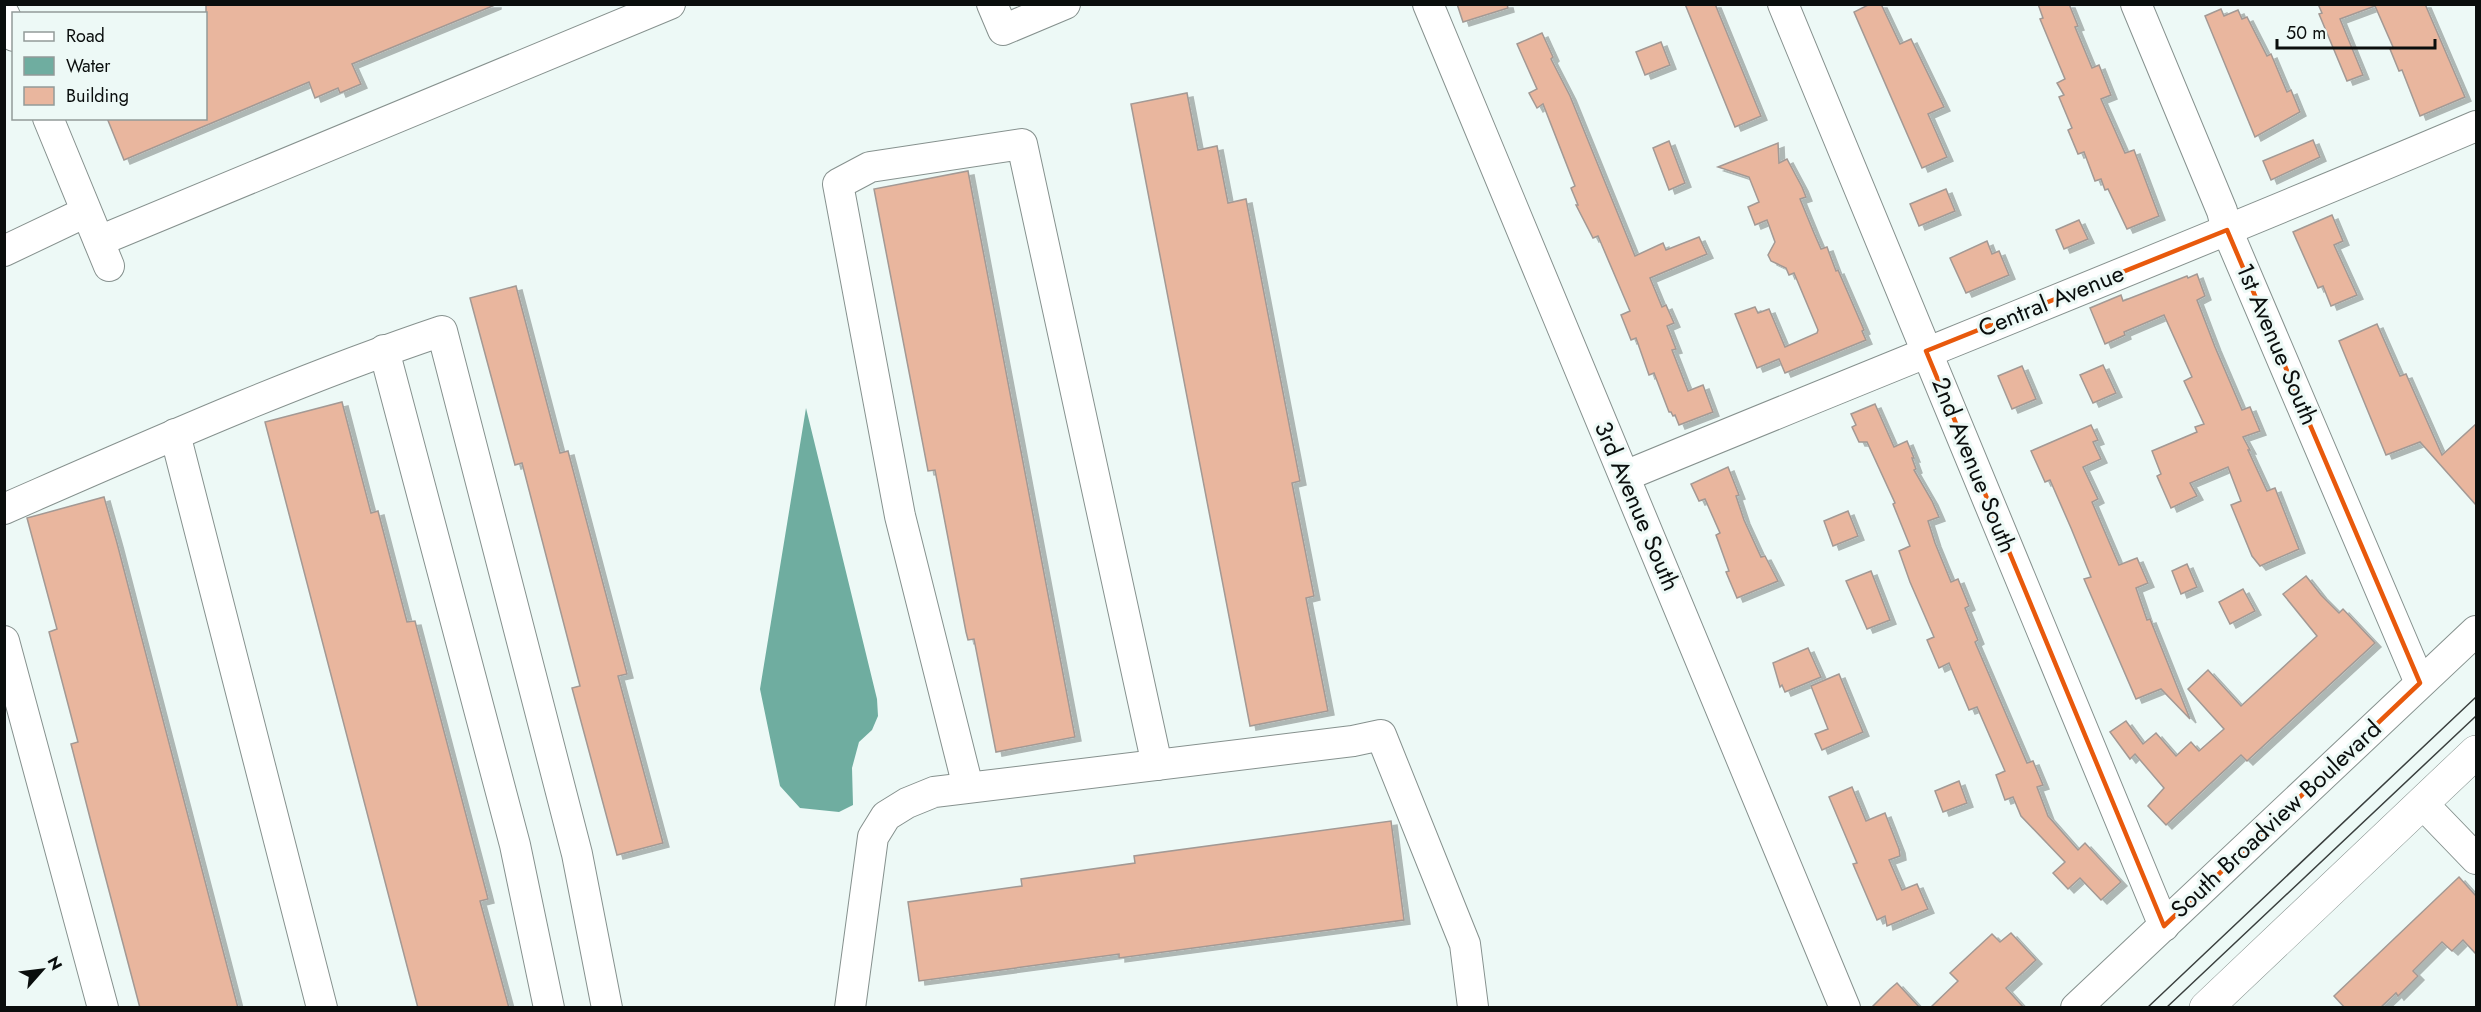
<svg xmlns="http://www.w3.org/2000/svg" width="2481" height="1012" font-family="Jost,sans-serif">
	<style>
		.water { fill: #6fada0 }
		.building { fill: #e9b69e; stroke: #a39994; stroke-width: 1.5; filter: url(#shadow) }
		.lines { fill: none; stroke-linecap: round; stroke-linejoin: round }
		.minor-casing { stroke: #86918e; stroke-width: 32 }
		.major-casing { stroke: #86918e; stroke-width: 34 }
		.minor { stroke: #fff; stroke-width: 30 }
		.major { stroke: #fff; stroke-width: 33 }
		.tram { stroke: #3a3f3e; stroke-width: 1.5 }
		.marked { fill: none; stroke: #e8590c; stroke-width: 4.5; stroke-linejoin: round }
		.labels { text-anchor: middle; stroke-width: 6; stroke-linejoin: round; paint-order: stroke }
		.street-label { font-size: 24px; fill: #0a0e0d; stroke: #edf9f6 }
	</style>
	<defs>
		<filter id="shadow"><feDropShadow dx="6" dy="4" stdDeviation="0" flood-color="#0004"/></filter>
	</defs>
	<rect width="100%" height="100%" fill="#edf9f6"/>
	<path class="water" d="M806,408l71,291 1,17 -6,14 -13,12 -7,26 1,37 -14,7 -39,-4 -20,-22 -20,-97z"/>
	<g class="building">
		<path d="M206,4h289v1l-143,59 9,20 -21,9 -2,-5 -23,10 -6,-16 -185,78 -17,-42h99z"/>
		<path d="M1457,4h50l1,4 -45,14z"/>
		<path d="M1685,4h30l46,112 -26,11z"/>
		<path d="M1870,4h11l19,40 11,-5 33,68 -16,7 19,43 -25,11 -68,-156z"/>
		<path d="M2038,4h31l9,22 -3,1 17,41 7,-3 12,30 -10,4 24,54 9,-3 25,66 -32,13 -19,-40 -3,1 -4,-11 -6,2 -11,-29 -6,2 -10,-24 4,-2 -13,-31 5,-2 -7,-12 8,-4 -25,-60 3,-1z"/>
		<path d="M2318,4h107l40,93 -45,19 -18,-46 -3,1 -9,-22 3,-2 -18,-41 -35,13 23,56 -16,6 -28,-67 3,-1z"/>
		<path d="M2221,9l3,7 14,-6 4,9 5,-2 20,39 4,-2 16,38 4,-2 9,22 -45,25 -50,-121z"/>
		<path d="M1542,33l11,24 -2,2 19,37 65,160 28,-13 3,7 33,-13 8,17 -57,24 12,29 4,-2 8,18 -7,3 9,23 -4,1 16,41 15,-6 10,27 -34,13 -4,-10 -2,1 -2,-4h-2l-15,-39 -5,2 -13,-37 -5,2 -10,-25 9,-4 -32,-75 -5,2 -17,-33h2l-7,-17 4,-2 -32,-82 -6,4 -8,-15 8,-4 -20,-45z"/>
		<path d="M1661,42l9,23 -25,10 -9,-23z"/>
		<path d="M1187,93l11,57 19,-4 11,57 18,-4 54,282 -8,2 22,113 -8,2 22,113 -78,15 -119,-622z"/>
		<path d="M2313,140l7,17 -49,23 -8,-19z"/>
		<path d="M1669,141l16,42 -16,7 -16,-42z"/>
		<path d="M1778,143l1,20 8,-4 15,28 4,10 -6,2 14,34 7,16 6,-2 9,24 2,-1 26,60 -2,1 4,9 -81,33 -6,-14 -22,9 -22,-54 20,-7 3,6 11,-4 16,38 32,-14 1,-3 -24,-57 -5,2 -3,-7 -15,-7 -3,-6 7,-13 -8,-22 -12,5 -7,-18 11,-5 -10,-25 -31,-10z"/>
		<path d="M968,171l107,566 -79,15 -22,-113 -6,1 -2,-8 -31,-162 -7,1 -54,-282z"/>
		<path d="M1946,189l9,22 -36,15 -9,-22z"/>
		<path d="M2332,215l11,26 -9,4 23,50 -26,11 -8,-20 -5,2 -25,-56z"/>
		<path d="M2079,220l9,19 -24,10 -8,-19z"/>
		<path d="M1987,241l5,13 7,-3 10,24 -43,18 -16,-35z"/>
		<path d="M2197,274l8,22 -8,4 18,47 27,63 8,-3 10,24 -17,6 7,13h-2l19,41 8,-3 24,61 -39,17 -8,-10 -21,-51 10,-4 -13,-34 -38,16 7,13 -26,12 -14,-32 4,-2 -9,-23 45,-19 -2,-5 9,-3 -20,-43 8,-4 -28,-62 -40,17 1,3 -20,9 -15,-36 31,-13 2,6 64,-25 1,2z"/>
		<path d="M516,286l44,167 8,-2 59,223 -9,2 45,167 -46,12 -45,-167 8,-2 -58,-223 -7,2 -45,-167z"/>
		<path d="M2377,324l23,52 6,-2 36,81 34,-31v81l-56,-63 -34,13 -47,-114z"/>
		<path d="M2103,365l13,28 -23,10 -13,-28z"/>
		<path d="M2022,366l14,33 -24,10 -14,-33z"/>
		<path d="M342,402l29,111 7,-2 29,111 8,-1 71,270 2,8 -8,2 29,107h-91l-153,-586z"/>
		<path d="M1875,404l19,43 13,-6 7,17h-2l4,11 -2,1 18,31 7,16 -11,4 7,22 16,39 7,-3 11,27 -4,2 13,32 -3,2 52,121 6,-2 10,24 -6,2 11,29 30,34 7,-7 36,39 -20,18 -21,-22 -12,11 -15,-16 12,-11 -44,-46 -8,-19 -8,3 -9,-25 9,-4 -28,-64 -8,3 -20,-47 -10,5 -12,-28 7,-3 -24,-55 -11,-31 11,-5 -17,-42 2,-1 -28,-61h-8l-7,-15 4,-2 -5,-11z"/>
		<path d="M2091,425l7,15 -5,2 8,17 -18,8 15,32 -6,3 27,63 18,-7 11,25 -12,5 11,32 3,-1 40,100 -29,-30 -25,10 -52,-120 7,-2 -20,-49 -21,-48 -5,2 -14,-31z"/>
		<path d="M1728,467l11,28 -3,1 8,24 17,37 4,-1 13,25 -41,17 -11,-26 3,-1 -13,-36 4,-2 -15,-34 -6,2 -8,-17z"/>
		<path d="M104,497l13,46 121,465h-98l-42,-159 -27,-105 7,-2 -29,-110 8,-3 -30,-111z"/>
		<path d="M1848,511l10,25 -25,10 -9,-25z"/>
		<path d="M2187,564l10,23 -16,7 -9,-23z"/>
		<path d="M1871,571l19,49 -23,9 -21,-48z"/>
		<path d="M2306,576l15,19 18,18 4,-4 32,34 -128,118 -6,-6 -75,70 -18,-19 16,-18 -29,-34 -5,5 -20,-27 16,-11 17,23 13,-11 20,23 15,-14 8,9 25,-22 -36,-40 20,-19 33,36 76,-70 -34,-42z"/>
		<path d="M2243,589l12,22 -25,13 -11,-22z"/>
		<path d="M1808,648l13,29 -36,15 -3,-7 -2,2 -7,-24z"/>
		<path d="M1839,674l24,58 -41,18 -7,-16 13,-5 -17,-43z"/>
		<path d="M1959,781l8,22 -24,9 -8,-21z"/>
		<path d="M1852,787l14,34 19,-8 14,36 1,7 -11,4 13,30 15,-6 11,25 -41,17 -2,-10 -8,4 -24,-56 4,-1 -28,-66z"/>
		<path d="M1391,821l13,99 -285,38v-4l-200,27 -11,-79 114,-16 -1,-7 114,-16 -1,-7z"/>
		<path d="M2459,877l17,19v58l-13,-14 -11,11 -10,-9 -29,29 5,5 -20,20 -2,-3 -16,15h-35l-11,-12z"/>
		<path d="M2011,933l25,27 -30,28 18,20h-94l28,-27 -8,-8 42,-39 8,8z"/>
		<path d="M1897,983l23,25h-49l19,-19z"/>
	</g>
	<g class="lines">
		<g class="minor-casing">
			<g id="minor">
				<path d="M992,4l11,26 62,-26"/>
				<path d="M1428,4l417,1004"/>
				<path d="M1783,4l381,922"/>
				<path d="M2136,4l86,207 5,19 193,453"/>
				<path d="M4,14l10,22"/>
				<path d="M48,118l61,148"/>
				<path d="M99,241l571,-237"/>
				<path d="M4,251l82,-39"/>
				<path d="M384,350l131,495 34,163"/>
				<path d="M175,434l147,574"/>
				<path d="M1625,476c283,-117 569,-230 851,-350"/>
				<path d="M4,509c144,-63 289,-128 438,-178l135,523 30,154"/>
				<path d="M4,641l99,367"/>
				<path d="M968,787l-68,-271 -62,-332 32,-17 152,-23 135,621"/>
				<path d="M2422,803l54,56"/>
				<path d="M850,1008l23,-171 13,-21 21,-13 27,-11 419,-51 28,-6 84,209 8,63"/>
				<path d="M2076,1008l400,-377"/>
			</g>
		</g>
		<g class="major-casing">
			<path id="major" d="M2206,1008l270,-256"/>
		</g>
		<use href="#minor" class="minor"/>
		<use href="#major" class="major"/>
		<g class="tram">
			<path d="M2147,1008l329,-311"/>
			<path d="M2166,1008l310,-292"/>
		</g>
	</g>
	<path class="marked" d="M2227,230l193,453 -256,243 -238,-575z"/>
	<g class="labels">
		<g class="street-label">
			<text transform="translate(2051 301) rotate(-22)" y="8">Central Avenue</text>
			<text transform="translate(2277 344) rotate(67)" y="8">1st Avenue South</text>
			<text transform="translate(1974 465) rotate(68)" y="8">2nd Avenue South</text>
			<text transform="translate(1637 506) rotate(67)" y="8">3rd Avenue South</text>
			<text transform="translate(2276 819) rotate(-43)" y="8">South Broadview Boulevard</text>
		</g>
	</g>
	<rect width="2481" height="1012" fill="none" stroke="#0a0e0d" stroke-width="12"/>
	<rect x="12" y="12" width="195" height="108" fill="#edf9f6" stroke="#929b99" stroke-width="1.5"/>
	<rect x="24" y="32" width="30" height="9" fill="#ffffff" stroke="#929b99" stroke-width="1.5"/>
	<text x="66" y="42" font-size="18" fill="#0a0e0d">Road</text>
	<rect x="24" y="57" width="30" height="18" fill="#6fada0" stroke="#929b99" stroke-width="1.5"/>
	<text x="66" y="72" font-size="18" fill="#0a0e0d">Water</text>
	<rect x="24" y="87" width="30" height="18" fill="#e9b69e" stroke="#929b99" stroke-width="1.5"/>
	<text x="66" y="102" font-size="18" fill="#0a0e0d">Building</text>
	<g transform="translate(42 970) rotate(62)" stroke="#edf9f6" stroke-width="4.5" paint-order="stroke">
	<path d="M0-4.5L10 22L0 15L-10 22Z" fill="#0a0e0d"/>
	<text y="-9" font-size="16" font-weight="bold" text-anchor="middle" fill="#0a0e0d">N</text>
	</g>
	<path d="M2277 39v9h158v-9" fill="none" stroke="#0a0e0d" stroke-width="3"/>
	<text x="2286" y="39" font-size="18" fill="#0a0e0d" stroke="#edf9f6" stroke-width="4.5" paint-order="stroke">50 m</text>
</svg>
